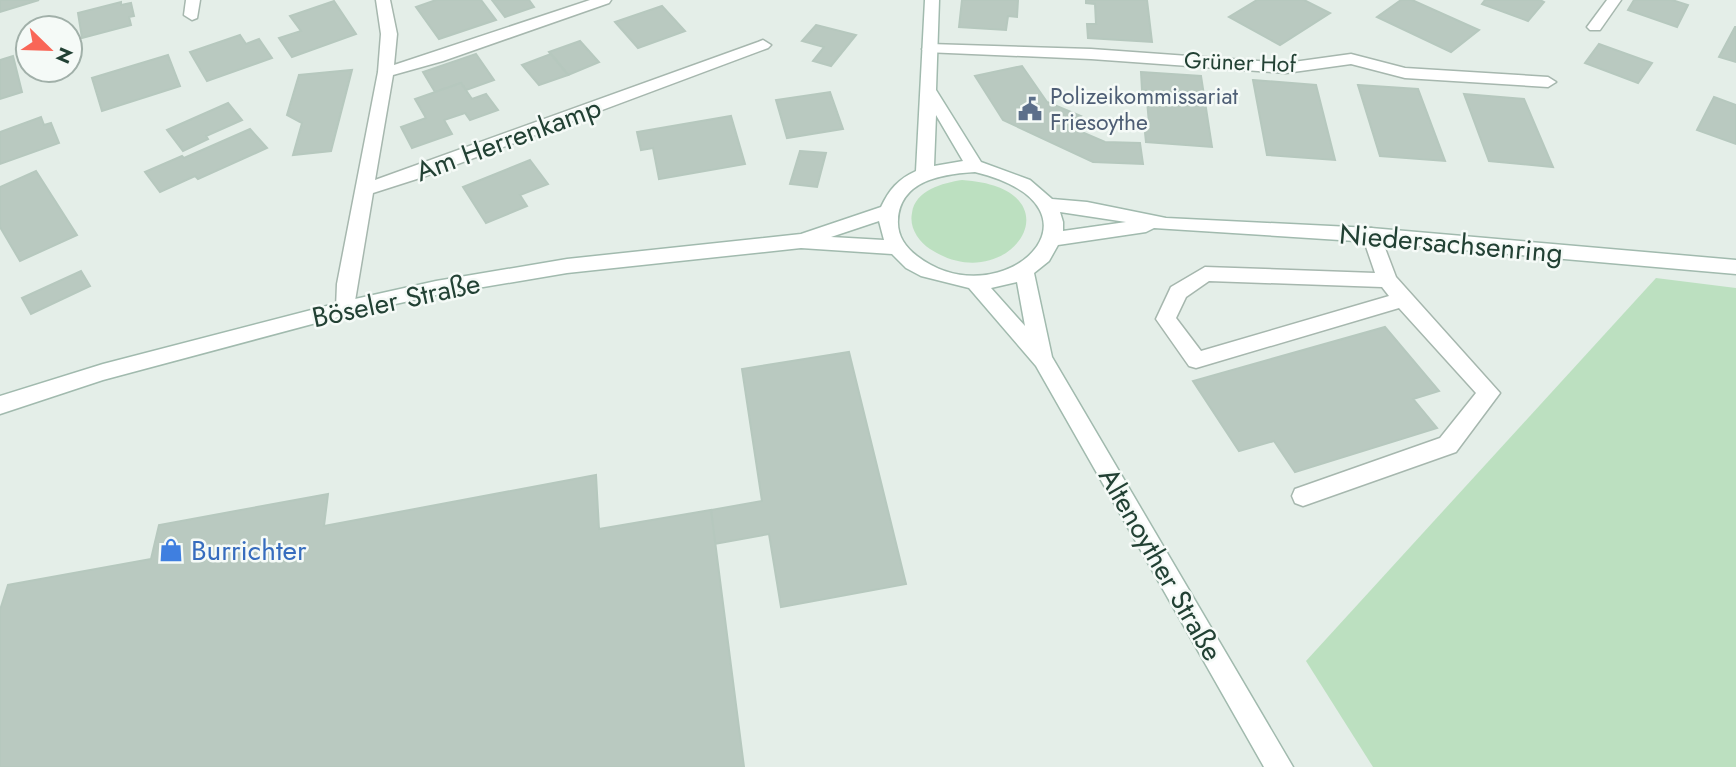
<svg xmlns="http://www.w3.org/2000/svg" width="1736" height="767" font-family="Jost,sans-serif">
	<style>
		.green { fill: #bce0c0 }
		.building { fill: #b9c9c0; stroke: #b6c8be; stroke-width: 2 }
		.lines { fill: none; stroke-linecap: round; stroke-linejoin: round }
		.lane-casing { stroke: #a6b7ae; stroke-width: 3 }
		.street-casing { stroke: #a6b7ae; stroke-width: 3 }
		.secondary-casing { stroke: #a1baae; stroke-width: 3 }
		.lane { fill: #fff; fill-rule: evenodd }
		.street { fill: #fff; fill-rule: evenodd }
		.secondary { fill: #fff; fill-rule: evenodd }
		.labels { text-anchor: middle; stroke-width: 5; stroke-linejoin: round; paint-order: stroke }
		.far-street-label { font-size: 23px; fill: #224134; stroke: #f5faf7 }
		.far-service-label { font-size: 23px; fill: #4e5e75; stroke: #f5faf7; text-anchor: start }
		.street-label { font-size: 28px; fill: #224134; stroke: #f5faf7 }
		.shop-label { font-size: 28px; fill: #366cbe; stroke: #f5faf7; text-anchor: start }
	</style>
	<rect width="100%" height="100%" fill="#e4eee8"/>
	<g class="green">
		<path d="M962,180c122,8 47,121 -32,69 -12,-8 -21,-22 -18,-36 3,-23 31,-30 50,-33z"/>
		<path d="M1656,278l80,10v479h-363l-67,-106z"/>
	</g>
	<g class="building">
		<path d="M0,0h39l-39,12z"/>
		<path d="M436,0h45l15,20 -57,19 -23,-32z"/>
		<path d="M492,0h37l5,7 -29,10z"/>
		<path d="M962,0h56l-1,17 -9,-1 -2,14 -47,-3z"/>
		<path d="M1086,0h61l5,42 -64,-4 -1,-14h9l-1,-20 -9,-1z"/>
		<path d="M1257,0h47l26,13 -50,32 -51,-28z"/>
		<path d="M1401,0h11l67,30 -28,22 -74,-35z"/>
		<path d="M1485,0h55l4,2 -16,19 -46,-17z"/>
		<path d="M1634,0h38l16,5 -11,22 -49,-17z"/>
		<path d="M334,1l22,33 -64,23 -13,-19 22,-7 -11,-15z"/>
		<path d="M121,2v3l10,-2 3,13 -5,1 2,8 -49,13 -4,-25z"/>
		<path d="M662,6l23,25 -47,17 -23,-26z"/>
		<path d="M816,25l40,10 -25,31 -18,-5 11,-14 -22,-6z"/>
		<path d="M1735,27h1v35l-17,-5z"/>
		<path d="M240,35l6,9 13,-5 13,19 -65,23 -17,-29z"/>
		<path d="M580,41l19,21 -31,13 -19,-23z"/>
		<path d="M1599,44l53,19 -14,20 -53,-20z"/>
		<path d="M476,54l18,26 -28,10 -5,-7 -26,9 -12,-20z"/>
		<path d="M551,54l17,21 -29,10 -17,-20z"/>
		<path d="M168,55l12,31 -78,25 -10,-33z"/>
		<path d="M13,56l9,36 -22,7v-39z"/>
		<path d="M1022,66l25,36 34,14 -11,11 35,15 35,1 3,21 -50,-2 -90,-42 -28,-44z"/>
		<path d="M352,70l-21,81 -38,4 9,-32 -15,-8 12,-40z"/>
		<path d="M1141,72l60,4 11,71 -66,-5 -2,-19h5l-3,-33h-4z"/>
		<path d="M1253,80l63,5 19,75 -68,-5z"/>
		<path d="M461,83l11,16 14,-5 12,16 -28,10 -5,-7 -21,7 8,14 -40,14 -11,-21 25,-9 -11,-19z"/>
		<path d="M1358,85l60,4 27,72 -65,-5z"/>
		<path d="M830,92l13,37 -56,9 -11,-38z"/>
		<path d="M1464,94l60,5 29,68 -64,-6z"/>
		<path d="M1714,97l22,8v39l-39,-14z"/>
		<path d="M228,103l14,17 -36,16 2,3 -25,12 -16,-21z"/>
		<path d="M731,116l14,48 -86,15 -6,-31 -12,2 -4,-18z"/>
		<path d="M41,117l3,8 7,-2 8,20 -59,21v-32z"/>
		<path d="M250,129l17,19 -69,31 -3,-3 -35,16 -15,-20 37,-16 2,2z"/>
		<path d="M800,151l26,2 -9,34 -27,-3z"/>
		<path d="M530,160l18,24 -28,11 7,11 -41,17 -23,-36z"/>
		<path d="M36,171l41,64 -57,26 -20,-34v-40z"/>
		<path d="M81,271l9,15 -59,28 -9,-16z"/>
		<path d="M1385,327l54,64 -26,8 24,29 -142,44 -21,-31 -35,10 -46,-70z"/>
		<path d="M849,352l57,232 -125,23 -12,-73 -55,10 -3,-34 51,-9 -20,-132z"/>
		<path d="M596,475l3,54 112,-19 33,257h-744v-157l8,-25 143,-26 8,-34 169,-31 -4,32z"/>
	</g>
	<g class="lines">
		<g class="lane-casing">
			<path id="lane" d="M1371,228l7,2 2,5 16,42 104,116 -44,59 -153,54 -8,-3 -3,-7 3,-7 145,-51 36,-45 -77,-85 -203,60 -7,-2 -33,-47 15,-32 34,-20 170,6 -13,-38 2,-5zM1209,281l173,6 7,9 -188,55 -25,-33 10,-21z"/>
		</g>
		<g class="street-casing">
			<g id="street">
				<path d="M186,0h14l-3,18 -5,2 -8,-5z"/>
				<path d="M376,0h14l7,34 -3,31 196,-65h21l-2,3 -166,58 -50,14 -18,105 383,-138 5,-2 8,5 -3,3 -345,129 -50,16 -20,120 -7,2 -7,-2 -3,-5 1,-24 41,-212 3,-38z"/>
				<path d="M1607,0h14l-21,30h-10l-3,-3z"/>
				<path d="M930,44l161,5 195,14 65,-9 54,14 143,9 8,5 -8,5 -143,-9 -54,-14 -65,9 -195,-14 -166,-7 -3,-3z"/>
			</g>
		</g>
		<g class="secondary-casing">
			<path id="secondary" d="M925,0h14l-3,90 45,72 49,18 22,19 35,3 79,16 205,10 365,32v14l-365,-32 -217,-14 -8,4 -88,13 -9,16 -15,12 18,84 241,410h-29l-228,-401 -67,-78 -48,-12 -15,-8 -14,-14 -91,-6 -234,25 -131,22 -90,20 -243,65 -103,34v-18l103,-32 243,-63 90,-20 131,-22 234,-25 80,-27c8,-17 17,-28 35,-36zM936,115l27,46 -29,5zM975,172c146,36 27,149 -58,84 -12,-9 -20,-21 -19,-36 2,-40 45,-46 77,-48zM1060,212l66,10 -63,9v-9zM879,221l5,19 -53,-3zM1017,282l8,44 -34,-38z"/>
		</g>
		<use href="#lane" class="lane"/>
		<use href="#street" class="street"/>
		<use href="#secondary" class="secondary"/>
	</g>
	<defs>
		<g id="civic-bare" transform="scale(1.89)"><path d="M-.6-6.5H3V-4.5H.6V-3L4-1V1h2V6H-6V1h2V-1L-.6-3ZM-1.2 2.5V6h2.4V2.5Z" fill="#5c6f8a" stroke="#f5faf7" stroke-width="2.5" paint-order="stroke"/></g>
		<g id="shop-bare" transform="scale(1.89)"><path d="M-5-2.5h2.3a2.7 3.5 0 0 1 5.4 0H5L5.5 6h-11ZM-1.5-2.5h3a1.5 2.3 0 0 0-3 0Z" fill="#3f7fe0" stroke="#f5faf7" stroke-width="2.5" paint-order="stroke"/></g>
	</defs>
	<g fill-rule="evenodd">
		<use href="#civic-bare" x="1030" y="109"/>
		<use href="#shop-bare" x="171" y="550"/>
	</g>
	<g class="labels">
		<g class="far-street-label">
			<text transform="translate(1240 62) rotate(2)" y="8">Grüner Hof</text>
		</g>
		<g class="far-service-label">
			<text x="1050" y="104">Polizeikommissariat<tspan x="1050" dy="26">Friesoythe</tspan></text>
		</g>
		<g class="street-label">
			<text transform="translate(508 139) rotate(-20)" y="10">Am Herrenkamp</text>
			<text transform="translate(1451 243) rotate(5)" y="10">Niedersachsenring</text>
			<text transform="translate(396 300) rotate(-12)" y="10">Böseler Straße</text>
			<text transform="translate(1161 564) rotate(60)" y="10">Altenoyther Straße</text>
		</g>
		<g class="shop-label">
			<text x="191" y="560">Burrichter</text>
		</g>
	</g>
	<g transform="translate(49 49) rotate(113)"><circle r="33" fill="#f5faf7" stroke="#a1b0a9" stroke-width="2"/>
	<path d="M0-5L12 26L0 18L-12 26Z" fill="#f96657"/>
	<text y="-10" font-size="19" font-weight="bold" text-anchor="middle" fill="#224134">N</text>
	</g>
</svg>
